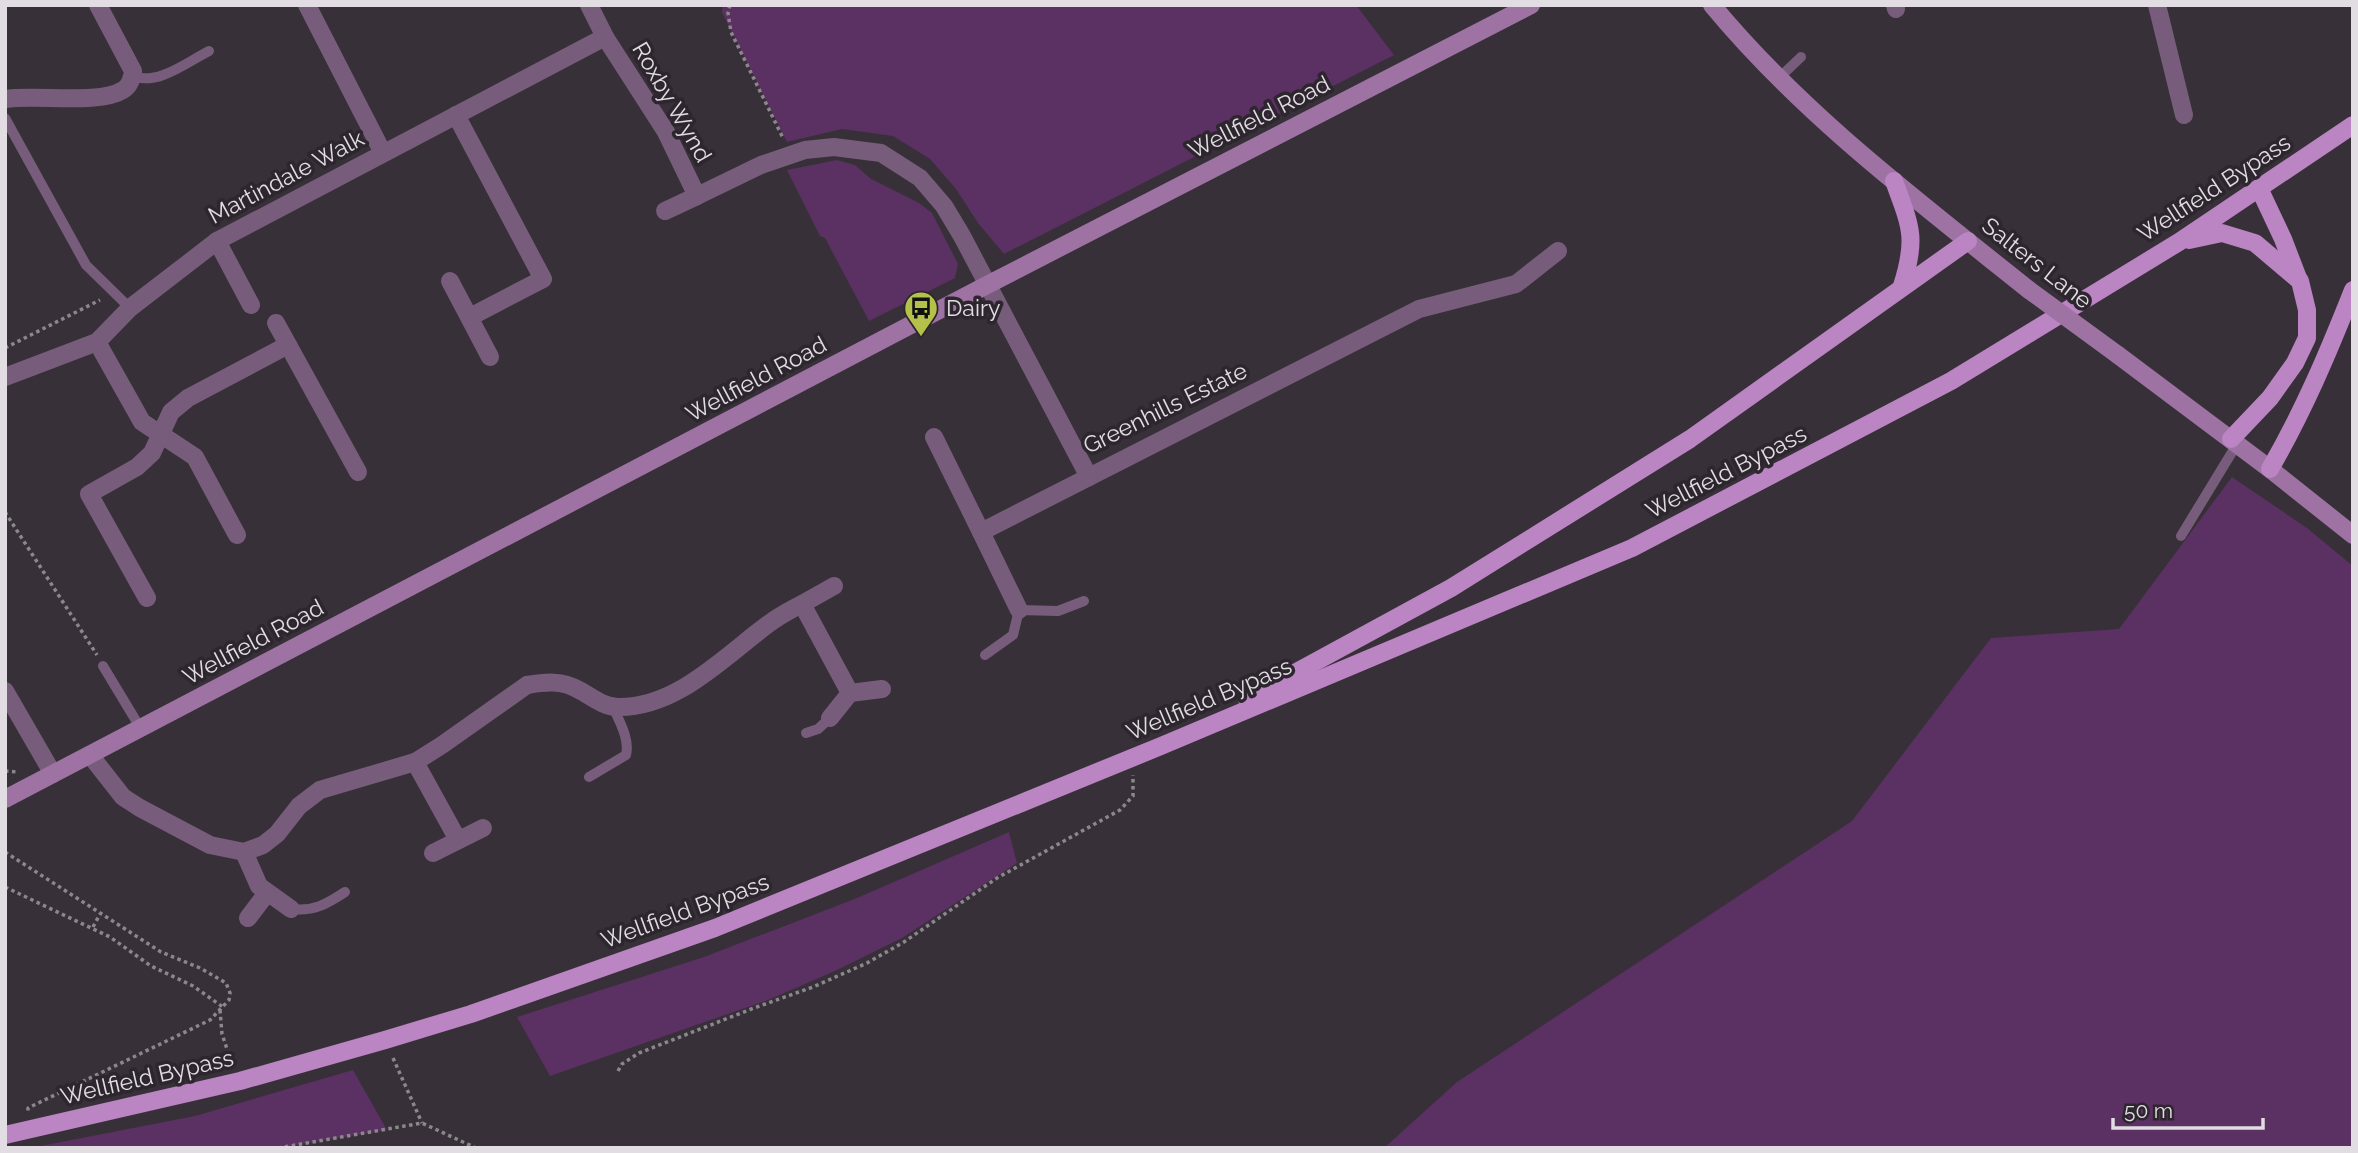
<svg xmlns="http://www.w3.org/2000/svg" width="2358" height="1153" font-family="Raleway,sans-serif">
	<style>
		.green { fill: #5b3062 }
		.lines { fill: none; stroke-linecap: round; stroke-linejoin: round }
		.path { stroke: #8c868d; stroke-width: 3.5; stroke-dasharray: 3.5 3.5; stroke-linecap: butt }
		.lane { stroke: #785c7b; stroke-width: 10 }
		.street { stroke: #785c7b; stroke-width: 18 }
		.secondary { stroke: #9e73a4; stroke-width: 18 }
		.primary { stroke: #bb84c3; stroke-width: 18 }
		.secondary-bridge { stroke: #9e73a4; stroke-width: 18 }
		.labels { text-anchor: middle; stroke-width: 7; stroke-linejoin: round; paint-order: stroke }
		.street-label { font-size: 23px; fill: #e1dde2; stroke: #2d262e }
		.poi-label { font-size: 23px; fill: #e1dde2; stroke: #2d262e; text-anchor: start }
	</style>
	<rect width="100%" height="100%" fill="#373038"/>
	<g class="green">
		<path d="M723,5h633l38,50 -390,199 -26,-31 -22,-34 -26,-30 -37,-23 -51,-7 -55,13 -65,-130z"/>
		<path d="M837,160l18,5 16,14 48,24 13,10 26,51 -3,14 -86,43 -44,-83 -5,-2 -33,-66z"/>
		<path d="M2232,477l75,51 46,38v582h-969l73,-66 395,-261 139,-183 128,-9z"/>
		<path d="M1009,832l8,31 -115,75 -67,33 -67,29 -218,76 -33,-59 187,-60 153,-59z"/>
		<path d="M353,1070l34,60 -109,18h-248l165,-32z"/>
	</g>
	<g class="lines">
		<g class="path">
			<path d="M730,5l-2,8 3,19 52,106"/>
			<path d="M5,348l95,-48"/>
			<path d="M5,512l92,143"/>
			<path d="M5,771l12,1"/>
			<path d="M5,852l156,100 39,16 26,15 4,10 -1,7 -19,20 -182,88v4"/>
			<path d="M5,887l105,50 41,29 42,20 30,21"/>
			<path d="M93,927l7,-13"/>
			<path d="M220,1010l2,24 10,30"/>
			<path d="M393,1058l29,65"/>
			<path d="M618,1071l4,-7 17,-11 115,-45 59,-21 54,-24 37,-21 93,-64 123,-68 13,-14v-21"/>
			<path d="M278,1148l144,-25 54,25"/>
		</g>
		<g class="lane">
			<path d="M132,76c26,10 55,-14 77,-25"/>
			<path d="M1779,78l22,-21"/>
			<path d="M5,118l81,147 44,43"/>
			<path d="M2181,536l56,-92"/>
			<path d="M985,655l28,-20 6,-25 39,1 26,-10"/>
			<path d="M103,666l38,63"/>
			<path d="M806,733l12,-4 12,-11"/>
			<path d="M589,777l37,-22c4,-16 -7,-34 -13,-48"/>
			<path d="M291,909c22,3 36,-5 54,-17"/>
		</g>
		<g class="street">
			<path d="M307,5l76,148"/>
			<path d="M589,5l16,32 61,95 31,64 64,-31 44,-15 29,-3 47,6 39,25 24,28 18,30 127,241 330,-168 97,-25 42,-33"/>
			<path d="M1895,5l1,4"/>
			<path d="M2157,5l27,110"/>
			<path d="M5,99c30,-5 95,6 118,-9 7,-4 9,-11 10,-19l-35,-66"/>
			<path d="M456,115l87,164 -73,38"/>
			<path d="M665,211l32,-15"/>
			<path d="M217,241l34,64"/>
			<path d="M450,281l40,76"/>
			<path d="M276,323l82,149"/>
			<path d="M97,342l45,80 53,35 42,78"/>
			<path d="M5,377l92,-35 33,-34 87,-67 388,-204"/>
			<path d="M934,437l47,95"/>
			<path d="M147,598l-58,-104 48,-27 15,-14 19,-41 17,-14 100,-53"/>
			<path d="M802,604l32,-18"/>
			<path d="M1019,610l-38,-78 108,-55"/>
			<path d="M5,691l48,83"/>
			<path d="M830,718l20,-25 32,-4"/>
			<path d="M90,755l33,42 17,11 70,37 34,7 19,-7 14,-11 22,-28 21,-16 95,-28 27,-17 85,-60c18,-3 35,-5 52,5 12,6 24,17 39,17 61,1 109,-54 156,-87 9,-6 18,-11 28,-16l48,89"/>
			<path d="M415,762l43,78"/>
			<path d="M244,852l15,34 32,23"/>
			<path d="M433,853l50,-25"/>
			<path d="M248,918l19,-25"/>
		</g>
		<g class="secondary">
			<path d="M1712,5c91,110 206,196 317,285"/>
			<path d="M2118,355l152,114 83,66"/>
			<path d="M5,799l982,-514 544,-280"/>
		</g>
		<g class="primary">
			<path d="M1894,181c17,46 23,57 8,105"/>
			<path d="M2259,188l24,51 15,39"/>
			<path d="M2189,240l33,-7 33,10 45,38 7,29v28l-12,25 -25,35 -39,41"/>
			<path d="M2270,469c34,-59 58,-116 83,-179"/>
			<path d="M1247,699l204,-111 239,-149 278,-198"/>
			<path d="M5,1135l235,-54 145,-41 86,-26 244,-86 446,-182 471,-198 319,-167 228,-139 174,-117"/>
		</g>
		<path class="secondary-bridge" d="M2029,290l89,65"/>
	</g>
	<defs>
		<g id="bus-pin" transform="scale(1.75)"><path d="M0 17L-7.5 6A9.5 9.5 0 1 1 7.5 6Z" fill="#b4c24a" stroke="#2d262e"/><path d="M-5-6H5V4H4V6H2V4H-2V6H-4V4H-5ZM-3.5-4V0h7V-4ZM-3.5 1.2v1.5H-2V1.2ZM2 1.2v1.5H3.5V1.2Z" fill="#111"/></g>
	</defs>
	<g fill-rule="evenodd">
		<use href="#bus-pin" x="921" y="308"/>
	</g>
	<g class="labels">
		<g class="street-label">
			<text transform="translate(672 102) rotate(60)" y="8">Roxby Wynd</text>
			<text transform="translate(1259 117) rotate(-27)" y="8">Wellfield Road</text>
			<text transform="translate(286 177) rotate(-28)" y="8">Martindale Walk</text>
			<text transform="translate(2214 188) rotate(-33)" y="8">Wellfield Bypass</text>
			<text transform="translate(2037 263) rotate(38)" y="8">Salters Lane</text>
			<text transform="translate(756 379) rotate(-28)" y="8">Wellfield Road</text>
			<text transform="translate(1165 408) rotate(-26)" y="8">Greenhills Estate</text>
			<text transform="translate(1726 472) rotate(-27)" y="8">Wellfield Bypass</text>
			<text transform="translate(253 642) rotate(-28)" y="8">Wellfield Road</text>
			<text transform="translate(1209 699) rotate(-23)" y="8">Wellfield Bypass</text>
			<text transform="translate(685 911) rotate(-20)" y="8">Wellfield Bypass</text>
			<text transform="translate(147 1077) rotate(-13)" y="8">Wellfield Bypass</text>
		</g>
		<g class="poi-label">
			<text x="946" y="316">Dairy</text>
		</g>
	</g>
	<rect width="2358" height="1153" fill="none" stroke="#e1dde2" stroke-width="14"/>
	<path d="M2113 1118v10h150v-10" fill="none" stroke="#e1dde2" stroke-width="3.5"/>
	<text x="2124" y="1118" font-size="21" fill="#e1dde2" stroke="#2d262e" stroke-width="5" paint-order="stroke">50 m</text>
</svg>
